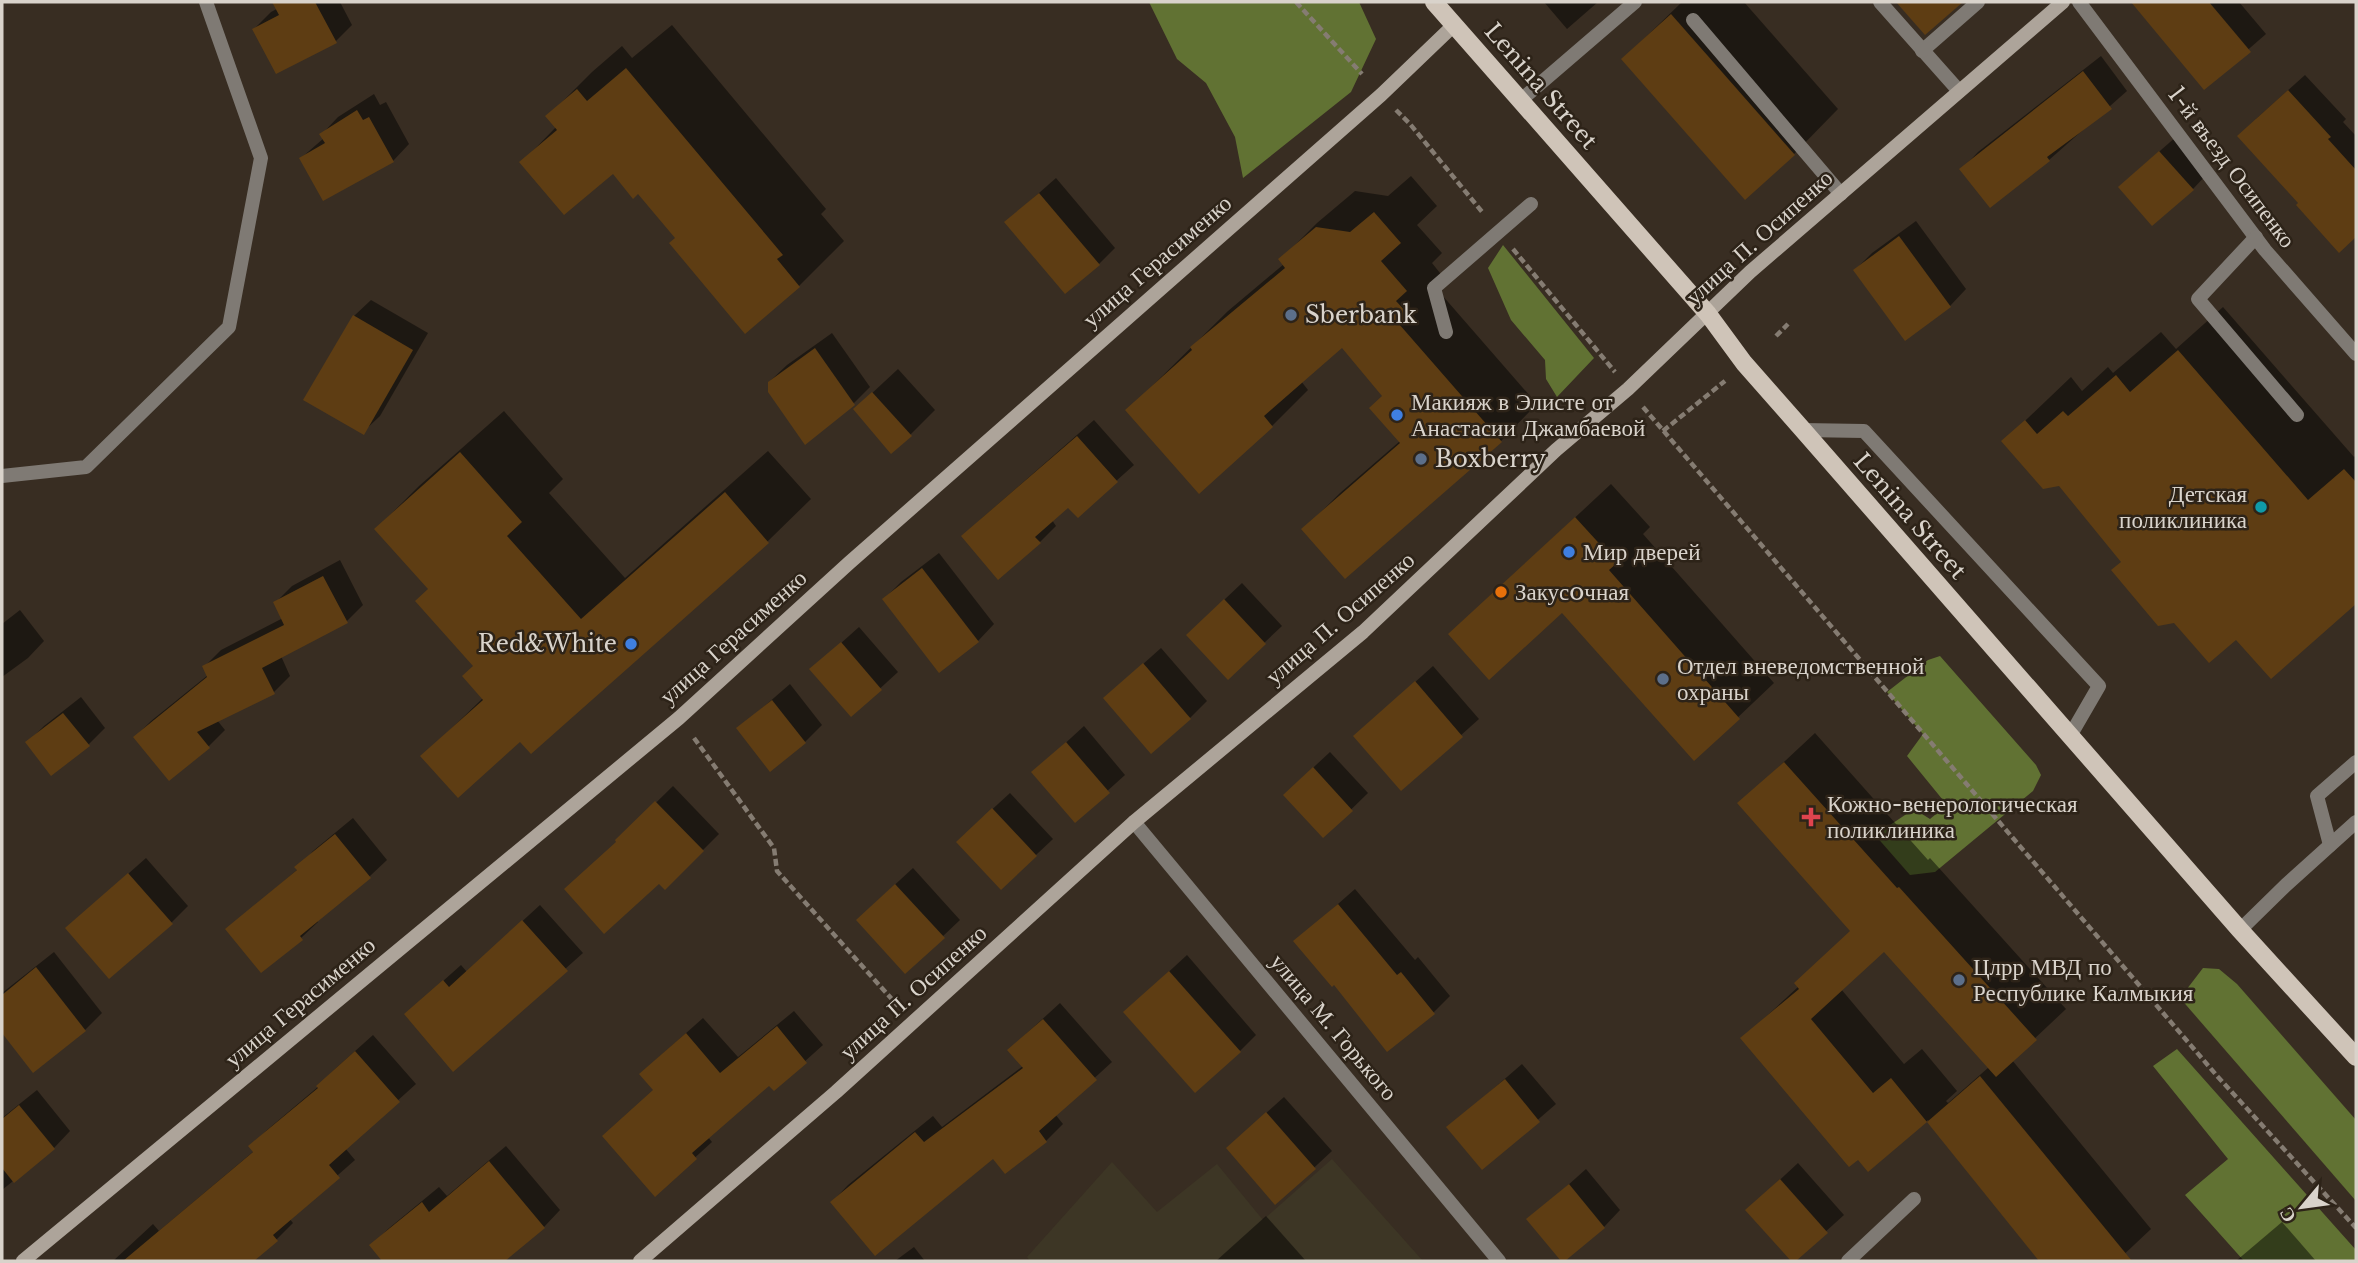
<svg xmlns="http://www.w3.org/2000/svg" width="2358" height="1263" font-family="'Libre Baskerville',serif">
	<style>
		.education { fill: #3d3625 }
		.forest { fill: #617233 }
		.shadow { fill: #0007; fill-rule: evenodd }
		.building { fill: #5e3d13 }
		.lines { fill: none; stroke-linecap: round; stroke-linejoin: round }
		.path { stroke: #857c72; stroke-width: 4.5; stroke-dasharray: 7 3.5; stroke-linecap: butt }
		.service { stroke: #7f7a74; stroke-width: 14 }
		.minor { stroke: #7f7a74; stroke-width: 14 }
		.tertiary { stroke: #7f7a74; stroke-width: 14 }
		.secondary { stroke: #ada49a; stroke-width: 14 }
		.primary { stroke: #cfc4b8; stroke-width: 18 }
		.service-dot { fill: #5c6f8a; stroke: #2d2318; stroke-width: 2.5 }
		.shop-dot { fill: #3f7fe0; stroke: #2d2318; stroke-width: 2.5 }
		.culture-dot { fill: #0f9aa8; stroke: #2d2318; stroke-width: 2.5 }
		.food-dot { fill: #e8710a; stroke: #2d2318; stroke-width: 2.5 }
		.health-dot { fill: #e0444e; stroke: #2d2318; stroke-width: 2.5 }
		.labels { text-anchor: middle; stroke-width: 5; stroke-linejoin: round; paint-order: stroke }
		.street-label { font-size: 23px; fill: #d9d3cb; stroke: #2d2318 }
		.poi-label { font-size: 23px; fill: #d9d3cb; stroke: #2d2318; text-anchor: start }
	</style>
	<rect width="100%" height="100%" fill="#382d22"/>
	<path class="education" d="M1332,1159l91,102h-393l-3,-4 85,-95 45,50 60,-48 46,56z"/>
	<g class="forest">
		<path d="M1149,2h210l17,37 -25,53 -108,86 -8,-41 -29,-54 -29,-24z"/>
		<path d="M1503,245l91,113 -37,39 -11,-18 -1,-19 -34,-40 -23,-52z"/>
		<path d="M1940,656l96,109 5,10 -8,16 -98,81 -25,3 -35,-40 39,-26 16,10 17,-14 -40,-49 16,-22 -36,-42 41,-32z"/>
		<path d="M2203,968l16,1 18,15 119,136v81l-176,-203z"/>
		<path d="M2177,1049l179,201v11h-112l-59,-66 43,-36 -75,-93z"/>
	</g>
	<g class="shadow">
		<path d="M290,2h50l12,23 -16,16 -82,-12 17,-17z"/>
		<path d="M1544,2h54l-31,27z"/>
		<path d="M1682,2h62l94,107 -44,45 -49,43 -122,-138z"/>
		<path d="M2133,2h106l27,32 -62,54z"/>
		<path d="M672,25l154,184 -5,5 23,27 -45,45 -54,45 -68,-93 -39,-46 -25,-21 -91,-9 35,-36 -9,-10 44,-44 30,-26 10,12z"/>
		<path d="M2101,56l26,35 -78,69 -87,9 16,-17z"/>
		<path d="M2305,75l41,44 -3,3 13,14v98l-17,16 -38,-47 -45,-84z"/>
		<path d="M374,94l6,11 6,-3 23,42 -16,17 -92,-3 23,-20 -2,-4 16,-17z"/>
		<path d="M2177,136l32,36 -16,17 -56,-18z"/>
		<path d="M1411,176l26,30 -20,19 25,28 -10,10 12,15 -9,9 102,117 -36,37 -197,88 36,-36 60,-52 -17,-45 -41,-50 -41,35 7,9 -36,36 -144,-16 100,-99 56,-47 -4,-4 37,-37 38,-32 33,5z"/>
		<path d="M1056,178l59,70 -16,16 -93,-42z"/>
		<path d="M1916,221l50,68 -16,17 -95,-36 17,-17z"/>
		<path d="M371,300l57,33 -48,83 -17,16 -9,-116z"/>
		<path d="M2223,307l131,150 2,-2v147l-85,74 -34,-39 -114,-76 -63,-77 -56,-43 67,-64 11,14 26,-24 5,6 48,-41 15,17z"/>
		<path d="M832,333l38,54 -16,16 -85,-21 18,-17z"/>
		<path d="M898,369l37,41 -25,25 -55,-26z"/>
		<path d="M504,411l59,68 -14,14 76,85 143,-127 43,48 -43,42 -237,211 -11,-12 -97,16 60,-58 -8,-33 -45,-76 -54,-60 43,-43z"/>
		<path d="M1094,420l40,45 -56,50 -10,-10 -16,15 4,6 -16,16 -60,-22z"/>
		<path d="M1611,484l39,43 -7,7 131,149 -80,76 -131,-149 -113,24z"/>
		<path d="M939,553l55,71 -16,17 -94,-42 17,-17z"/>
		<path d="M340,560l23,45 -16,16 -66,35 9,20 -16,16 -57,28 8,10 -16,16 -74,-9 16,-16 57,-46 -4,-8 17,-17 62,-32 -8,-15 17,-17z"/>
		<path d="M1242,583l40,43 -54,51 -23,-59z"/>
		<path d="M20,610l24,31 -16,17 -26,19v-53z"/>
		<path d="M859,627l39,45 -47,43 -39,-46z"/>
		<path d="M1161,648l46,53 -17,17 -85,-20z"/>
		<path d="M1433,666l46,53 -78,70 -46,-53z"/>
		<path d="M790,684l32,41 -17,17 -35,27 -32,-40z"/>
		<path d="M81,697l24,31 -17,17 -61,-2 17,-17z"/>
		<path d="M1084,726l41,49 -50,45 -41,-48z"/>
		<path d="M1815,733l113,127 2,-2 136,151 -54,51 139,169 -34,32h-75l-114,-141 -60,50 -125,-132 56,-52 53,-56 -112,-127zM1884,949l105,118 -41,36 -2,-2 11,-10 -35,-42 -18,15 -63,-75z"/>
		<path d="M1330,752l38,41 -44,43 -22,-58z"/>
		<path d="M673,786l46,48 -54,54 -47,-48z"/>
		<path d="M1010,793l43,46 -52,49 -27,-62z"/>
		<path d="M353,818l34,42 -17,16 -53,44 1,2 -17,16 -73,-9 70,-60 15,-18z"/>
		<path d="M146,858l42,48 -17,17 -104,5z"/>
		<path d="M913,868l47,52 -55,52 -30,-69z"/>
		<path d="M1355,889l60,71 3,-3 32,39 -17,17 -98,-30 -39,-42z"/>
		<path d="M540,905l43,48 -130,116 -47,-55 55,-49 6,7z"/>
		<path d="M54,952l48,61 -17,17 -52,41 -31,-40v-38z"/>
		<path d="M1187,955l69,80 -16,16 -115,-39z"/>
		<path d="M1060,1003l52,59 -57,52 8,10 -17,17 -214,61 16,-17 85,-69 9,11 81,-61 3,-32z"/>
		<path d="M794,1011l29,34 -49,44 -5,-6 -61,54 4,5 -57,52v-105l3,-31 45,-40 35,39z"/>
		<path d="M373,1035l43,49 -71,64 10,12 -66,58 4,5 -16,16 -26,22h-138l40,-37 6,7 95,-80 -3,-5 16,-16 52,-44 16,-17z"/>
		<path d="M1522,1064l34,40 -74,64 -33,-41z"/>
		<path d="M37,1090l33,41 -16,17 -52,42v-72z"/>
		<path d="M1284,1097l48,54 -56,52 -31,-71z"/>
		<path d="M506,1146l54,64 -16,17 -42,34h-11l-8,-9 -10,9h-88l-13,-16 16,-16 51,-42 8,9z"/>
		<path d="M1798,1163l46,52 -51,46 -46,-51z"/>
		<path d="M1586,1169l34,41 -16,17 -75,-7z"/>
		<path d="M1266,1216l40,45h-90z"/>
		<path d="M2282,1222l34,39h-80z"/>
		<path d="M914,1247l11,14h-30z"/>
	</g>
	<g class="building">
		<path d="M272,2h43l22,41 -61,31 -24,-45 27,-14z"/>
		<path d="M1896,2h67l-38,33z"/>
		<path d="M2131,2h78l42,50 -47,38z"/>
		<path d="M1671,14l124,141 -50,45 -124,-141z"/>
		<path d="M626,68l157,187 -6,4 23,28 -55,47 -76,-91 6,-5 -37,-44 -5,5 -20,-25 -49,41 -45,-53 38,-32 -12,-14 32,-27 10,12z"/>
		<path d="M2083,71l29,38 -65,48 3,4 -60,47 -31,-39z"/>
		<path d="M2288,90l43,47 -3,2 28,31v67l-17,16 -43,-48 2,-2 -61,-67z"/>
		<path d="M357,110l6,10 6,-3 25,45 -71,39 -24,-43 26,-15 -6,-9z"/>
		<path d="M2159,151l35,39 -42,36 -34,-39z"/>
		<path d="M1039,193l61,72 -35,29 -61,-72z"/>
		<path d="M1374,212l27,31 -20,18 26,30 -11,10 13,14 -10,9 103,118 -157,137 -44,-50 99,-86 -31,-35 13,-12 -40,-48 -78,68 9,11 -74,67 -74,-84 67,-60 -2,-3 95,-79 -7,-9 38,-32 34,5z"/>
		<path d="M1899,236l52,71 -46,34 -52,-71z"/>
		<path d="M353,315l60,35 -49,85 -61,-35z"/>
		<path d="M815,348l40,57 -50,40 -37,-53v-10z"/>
		<path d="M2178,350l130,150 36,-31 12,13v122l-85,75 -35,-39 -27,23 -35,-40 -16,3 -47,-56 10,-8 -62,-76 -16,3 -42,-48 24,-21 12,14 26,-23 5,5 48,-41 14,17z"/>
		<path d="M872,392l40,44 -21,18 -38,-45z"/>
		<path d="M1077,436l41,46 -40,36 -10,-10 -33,29 6,6 -43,37 -37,-44z"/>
		<path d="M460,452l62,70 -15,14 74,83 144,-127 44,51 -238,211 -11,-12 -62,56 -38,-42 63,-56 -21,-24 11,-10 -58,-65 13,-12 -54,-60z"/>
		<path d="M1575,517l42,46 -8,7 131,149 -46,42 -132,-148 -73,67 -41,-46z"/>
		<path d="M922,568l57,74 -40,31 -57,-74z"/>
		<path d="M323,576l25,47 -86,45 13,26 -78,38 13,16 -41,33 -36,-44 74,-60 -5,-11 82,-41 -11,-23z"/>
		<path d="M1224,599l42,45 -38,36 -42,-45z"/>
		<path d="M841,642l41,48 -31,27 -42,-48z"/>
		<path d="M1143,663l48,56 -40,35 -48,-56z"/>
		<path d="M1415,681l48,56 -62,54 -48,-55z"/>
		<path d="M772,700l34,43 -36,29 -34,-44z"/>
		<path d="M63,713l27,33 -39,30 -26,-34z"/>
		<path d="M1066,742l44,51 -35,30 -44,-51z"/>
		<path d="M1784,762l113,126 2,-1 138,153 -41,37 -112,-125 -73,67 62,74 18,-15 36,44 -59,50 -10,-12 -9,7 -109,-129 59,-49 -5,-6 56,-52 -113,-128z"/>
		<path d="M1313,767l40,44 -30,27 -40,-43z"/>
		<path d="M655,801l49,50 -39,39 -6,-6 -55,50 -40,-45 52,-47 -1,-2z"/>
		<path d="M992,808l45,48 -36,34 -45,-48z"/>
		<path d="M335,834l36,44 -71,58 3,4 -42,33 -36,-44 72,-59 -3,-3z"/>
		<path d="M128,873l45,51 -64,55 -44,-51z"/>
		<path d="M895,884l50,54 -40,36 -49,-54z"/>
		<path d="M1338,904l59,71 4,-3 34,42 -48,38 -53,-67 -2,2 -39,-46z"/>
		<path d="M522,920l46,51 -115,101 -49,-58 39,-34 6,7z"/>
		<path d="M36,967l50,64 -53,42 -31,-40v-38z"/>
		<path d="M1169,971l72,81 -46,41 -72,-81z"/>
		<path d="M1043,1019l54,61 -58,51 8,11 -42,32 -12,-15 -118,97 -45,-54 85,-70 9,10 99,-74 -16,-18z"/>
		<path d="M777,1026l30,37 -33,28 -5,-5 -77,67 5,6 -42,38 -53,-61 51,-46 -14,-16 47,-41 34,40z"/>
		<path d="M355,1051l45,51 -71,63 11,13 -67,57 5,6 -24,20h-131l130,-109 -5,-6 70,-58 -2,-2z"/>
		<path d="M1980,1076l152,185h-93l-112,-139z"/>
		<path d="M1505,1079l35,43 -58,48 -36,-43z"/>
		<path d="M19,1105l36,44 -41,34 -12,-15v-49z"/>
		<path d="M1266,1112l50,57 -41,36 -49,-57z"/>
		<path d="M489,1161l56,67 -40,33h-123l-13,-16 53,-43 7,10z"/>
		<path d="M1780,1179l48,54 -32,28h-5l-46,-51z"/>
		<path d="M1569,1184l36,44 -40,33h-4l-35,-42z"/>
	</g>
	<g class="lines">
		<g class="path">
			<path d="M1296,2l66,72"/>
			<path d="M1396,110l14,14 73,89"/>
			<path d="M1513,249l102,123"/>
			<path d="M1776,336l12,-12"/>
			<path d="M1643,407l575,670 138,151"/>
			<path d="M1663,431l62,-50"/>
			<path d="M694,738l80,110 3,23 121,135"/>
		</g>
		<g class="service">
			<path d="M1880,2l79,89"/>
			<path d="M2079,2l186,248 91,104"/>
			<path d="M1693,20l148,174"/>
			<path d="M1922,51l56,-49"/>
			<path d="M1521,100l114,-98"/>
			<path d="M2256,237l-58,62 99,116"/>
			<path d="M1446,332l-12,-44 97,-84"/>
			<path d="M1803,430l61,1 235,255 -29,50"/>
			<path d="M2330,845l-13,-49 39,-34"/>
		</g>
		<g class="minor">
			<path d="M2,476l84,-9 143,-140 32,-169 -55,-156"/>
			<path d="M1848,1261l66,-62"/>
		</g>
		<g class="tertiary">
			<path d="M1134,822l365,439"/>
			<path d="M2240,930l46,-45 70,-63"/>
		</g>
		<g class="secondary">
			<path d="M23,1261l656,-543 170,-155 532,-468 73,-70"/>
			<path d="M640,1261l196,-169 298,-270 229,-190 193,-182 72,-61 122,-117 313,-270"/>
		</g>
		<path class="primary" d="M1434,2l274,312 36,49 59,67 437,500 116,127"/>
	</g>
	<g class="service-dot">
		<circle cx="1291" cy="315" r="7"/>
		<circle cx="1421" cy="459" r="7"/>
		<circle cx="1663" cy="679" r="7"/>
		<circle cx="1959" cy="980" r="7"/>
	</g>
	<g class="shop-dot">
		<circle cx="1397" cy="415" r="7"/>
		<circle cx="1569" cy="552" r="7"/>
		<circle cx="631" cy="644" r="7"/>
	</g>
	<circle class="culture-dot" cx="2261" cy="507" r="7"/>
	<circle class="food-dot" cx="1501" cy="592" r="7"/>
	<path class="health-dot" d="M1807.5 806.5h7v7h7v7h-7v7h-7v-7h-7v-7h7z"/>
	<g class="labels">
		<g class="street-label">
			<text transform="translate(1541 86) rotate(49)" y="8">Lenina Street</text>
			<text transform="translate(2232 167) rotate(53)" y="8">1-й въезд Осипенко</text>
			<text transform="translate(1759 237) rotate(-42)" y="8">улица П. Осипенко</text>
			<text transform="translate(1157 261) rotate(-41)" y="8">улица Герасименко</text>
			<text transform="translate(1910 516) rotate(49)" y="8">Lenina Street</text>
			<text transform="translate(1340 618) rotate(-41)" y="8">улица П. Осипенко</text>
			<text transform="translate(733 637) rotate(-42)" y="8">улица Герасименко</text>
			<text transform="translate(913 992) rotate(-42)" y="8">улица П. Осипенко</text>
			<text transform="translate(300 1002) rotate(-40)" y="8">улица Герасименко</text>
			<text transform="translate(1334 1027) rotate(50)" y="8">улица М. Горького</text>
		</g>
		<g class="poi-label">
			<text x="1305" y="323">Sberbank</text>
			<text x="1411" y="410">Макияж в Элисте от<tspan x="1411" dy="26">Анастасии Джамбаевой</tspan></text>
			<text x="1435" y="467">Boxberry</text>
			<text x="2247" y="502" text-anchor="end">Детская<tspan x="2247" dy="26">поликлиника</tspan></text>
			<text x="1583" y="560">Мир дверей</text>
			<text x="1515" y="600">Закусoчная</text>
			<text x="617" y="652" text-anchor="end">Red&amp;White</text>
			<text x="1677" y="674">Отдел вневедомственной<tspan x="1677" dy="26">охраны</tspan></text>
			<text x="1827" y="812">Кожно-венерологическая<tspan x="1827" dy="26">поликлиника</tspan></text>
			<text x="1973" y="975">Цлрр МВД по<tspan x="1973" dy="26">Республике Калмыкия</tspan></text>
		</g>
	</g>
	<rect width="2358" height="1263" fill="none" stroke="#d9d3cb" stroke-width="7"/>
	<g transform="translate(2302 1207) rotate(241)" stroke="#2d2318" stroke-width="5" paint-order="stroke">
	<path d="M0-5L12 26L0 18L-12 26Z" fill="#d9d3cb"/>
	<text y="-10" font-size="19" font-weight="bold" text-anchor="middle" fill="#d9d3cb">С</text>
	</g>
</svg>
